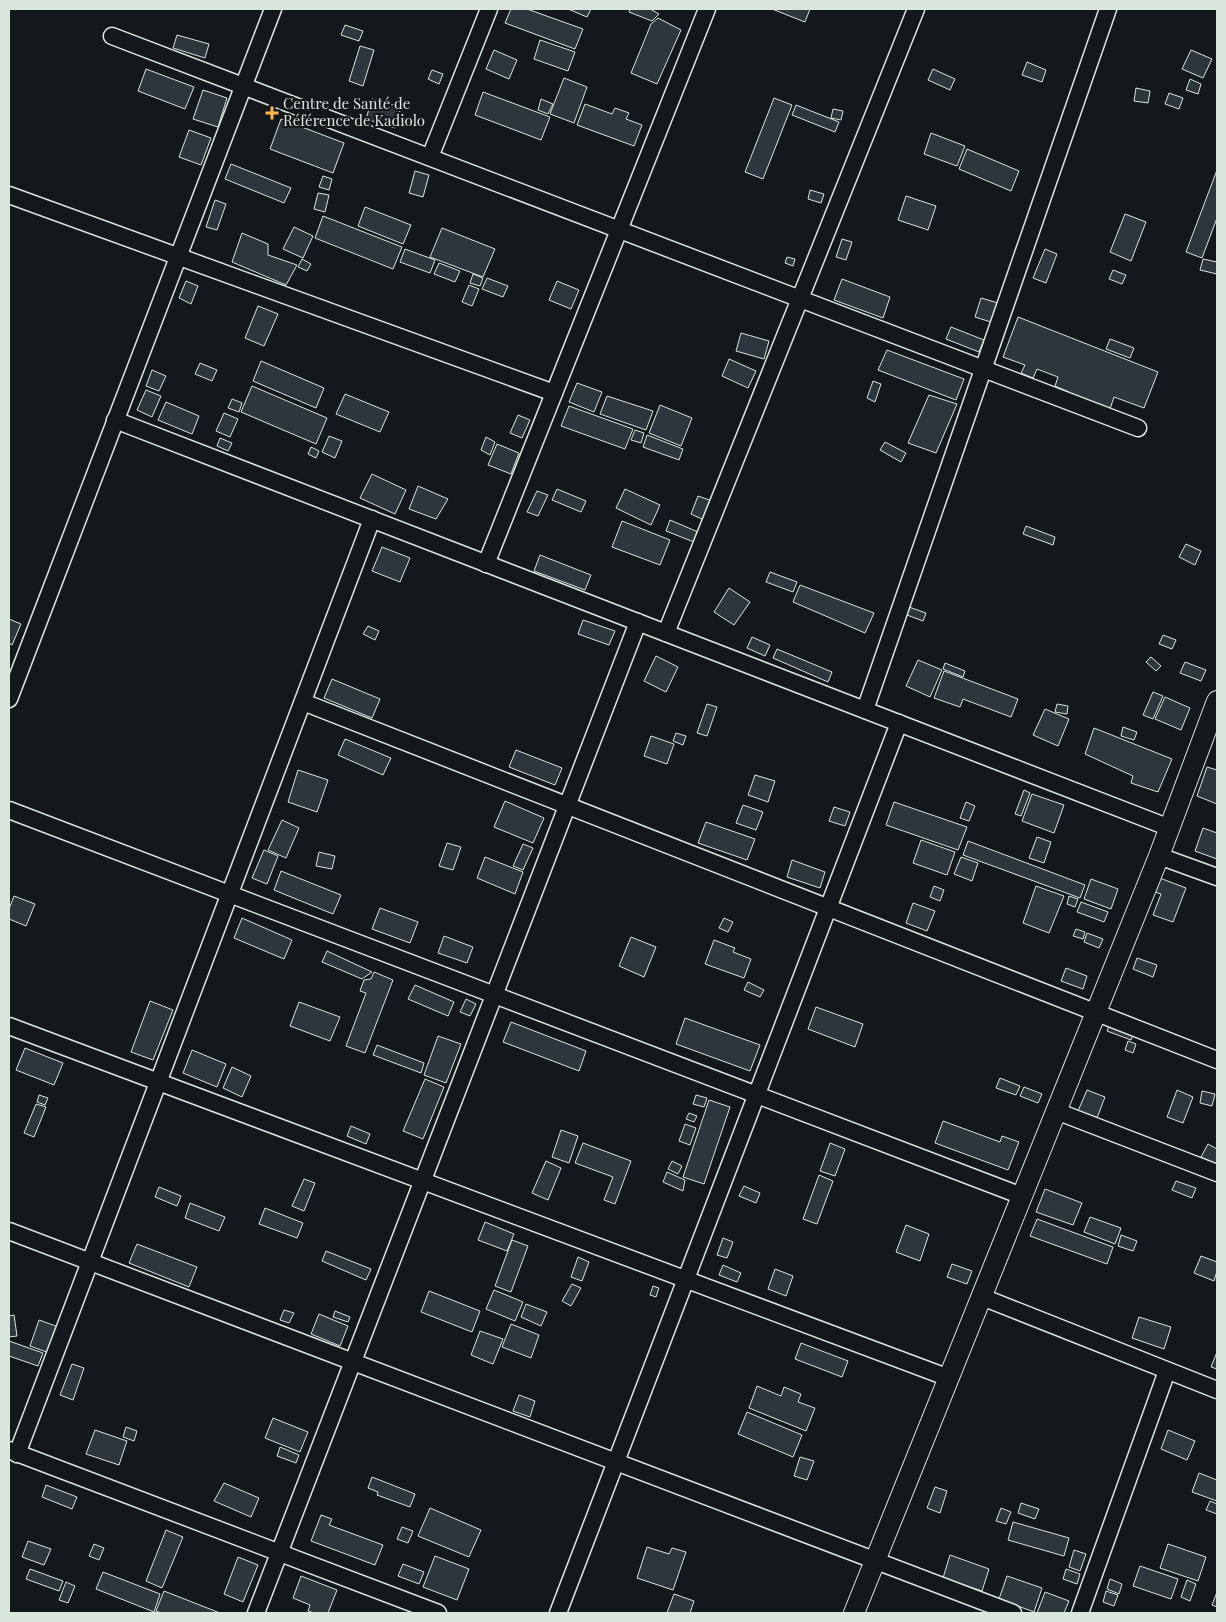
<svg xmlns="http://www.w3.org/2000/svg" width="1226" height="1622" font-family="'Playfair Display',serif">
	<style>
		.building { fill: #2c363c; stroke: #d8e6dc }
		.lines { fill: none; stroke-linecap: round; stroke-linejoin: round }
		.minor-casing { stroke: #d8e6dc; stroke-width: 19 }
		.tertiary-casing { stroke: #d8e6dc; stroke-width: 22 }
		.minor { stroke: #14181c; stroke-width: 16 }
		.tertiary { stroke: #14181c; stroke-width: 20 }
		.poi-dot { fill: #ffb74d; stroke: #14181c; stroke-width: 2 }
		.labels { text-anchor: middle; stroke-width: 4; stroke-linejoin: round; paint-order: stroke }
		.poi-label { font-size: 15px; fill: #d8e6dc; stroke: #14181c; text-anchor: start }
	</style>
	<rect width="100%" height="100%" fill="#14181c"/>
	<g class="building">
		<path d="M511,9h16l56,20 -8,20 -70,-26z"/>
		<path d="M568,9h23l-4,8z"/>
		<path d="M630,9h20l9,5 -7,7 -23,-9z"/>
		<path d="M772,9h38l-5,13z"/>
		<path d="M658,18l23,12 -24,54 -26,-11 20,-49z"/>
		<path d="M345,25l18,6 -4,10 -18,-6z"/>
		<path d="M177,35l32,9 -4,14 -32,-10z"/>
		<path d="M540,40l35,12 -7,19 -34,-12z"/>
		<path d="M360,46l14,4 -11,36 -14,-5z"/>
		<path d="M494,50l23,10 -8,19 -23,-10z"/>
		<path d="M1191,50l21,9 -9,19 -21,-9z"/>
		<path d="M1027,62l19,8 -4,12 -20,-7z"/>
		<path d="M146,69l48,18 -9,22 -47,-18z"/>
		<path d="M933,69l22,10 -5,11 -22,-10z"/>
		<path d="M432,70l11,4 -4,10 -11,-5z"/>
		<path d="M564,78l23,9 -13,36 -24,-9z"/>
		<path d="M1190,79l11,5 -3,10 -12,-4z"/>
		<path d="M1136,88l14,3 -2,12 -14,-2z"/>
		<path d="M203,90l24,8 -9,29 -25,-8z"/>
		<path d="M483,92l67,25 -9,23 -66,-25z"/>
		<path d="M1169,93l14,5 -4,11 -14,-5z"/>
		<path d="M774,98l18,7 -29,74 -18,-7z"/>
		<path d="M372,99l29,8 -6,21 -29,-9z"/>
		<path d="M541,99l12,5 -5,10 -10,-4z"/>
		<path d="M585,104l27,10 3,-6 14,5 -3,6 16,6 -8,21 -57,-21z"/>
		<path d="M796,105l43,17 -4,10 -43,-17z"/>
		<path d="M833,109l10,2 -2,9 -10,-2z"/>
		<path d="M281,119l63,24 -11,30 -63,-24z"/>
		<path d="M189,130l22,8 -10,27 -22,-8z"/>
		<path d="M931,133l34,13 -8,20 -33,-12z"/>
		<path d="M967,149l52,22 -8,20 -52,-22z"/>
		<path d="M231,164l60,24 -7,15 -59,-24z"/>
		<path d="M1217,170v48l-15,40 -16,-6z"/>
		<path d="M415,171l14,4 -6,22 -14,-4z"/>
		<path d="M323,176l9,3 -3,11 -10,-3z"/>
		<path d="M810,190l14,4 -3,9 -13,-4z"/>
		<path d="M318,193l11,2 -4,17 -11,-3z"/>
		<path d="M906,196l30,10 -8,24 -30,-10z"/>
		<path d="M215,200l11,4 -9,26 -11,-3z"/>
		<path d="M365,207l46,18 -8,19 -45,-18z"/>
		<path d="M1125,214l21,8 -15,39 -21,-9z"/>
		<path d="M323,216l79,31 -9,22 -78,-31z"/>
		<path d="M294,227l19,9 -10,22 -20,-9z"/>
		<path d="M442,228l53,21 -12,28 -53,-20z"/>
		<path d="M242,233l26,11v11l29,10 -11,20 -54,-23z"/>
		<path d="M842,239l10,3 -6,18 -10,-3z"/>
		<path d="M405,249l30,11 -5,13 -30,-11z"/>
		<path d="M1045,249l12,5 -11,29 -13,-5z"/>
		<path d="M787,257l8,2 -2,7 -8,-3z"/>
		<path d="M302,259l9,5 -4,7 -9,-4z"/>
		<path d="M1203,259l14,3v12l-17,-4z"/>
		<path d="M439,263l21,8 -5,11 -21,-8z"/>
		<path d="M1113,270l13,5 -4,9 -13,-5z"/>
		<path d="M473,274l10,4 -3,8 -10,-3z"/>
		<path d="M487,278l21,8 -5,11 -21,-8z"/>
		<path d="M842,279l48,18 -7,21 -49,-18z"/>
		<path d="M186,281l12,5 -7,18 -12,-6z"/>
		<path d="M557,281l22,9 -8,19 -22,-9z"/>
		<path d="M469,285l10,4 -7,17 -10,-4z"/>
		<path d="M981,298l17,5 -7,19 -16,-5z"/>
		<path d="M258,306l20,8 -14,32 -19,-8z"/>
		<path d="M1018,317l140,55 -14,36 -30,-11 -4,12 -45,-9 4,-8 -14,-6 3,-9 -21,-8 -4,9 -12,-5 4,-8 -22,-8z"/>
		<path d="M951,327l33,13 -5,12 -33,-13z"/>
		<path d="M741,333l28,8 -5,18 -28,-8z"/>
		<path d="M1110,339l24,9 -4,10 -24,-9z"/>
		<path d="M887,350l77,29 -8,21 -78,-30z"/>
		<path d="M729,359l27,12 -8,17 -26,-12z"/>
		<path d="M261,361l63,27 -8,20 -63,-27z"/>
		<path d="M200,363l17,7 -5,11 -17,-7z"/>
		<path d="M152,370l14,6 -7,15 -13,-5z"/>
		<path d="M873,381l8,3 -6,18 -8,-4z"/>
		<path d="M577,383l25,9 -8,20 -25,-10z"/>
		<path d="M252,386l75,32 -11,26 -75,-32z"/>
		<path d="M146,390l15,6 -9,21 -15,-7z"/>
		<path d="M345,394l44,18 -9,20 -44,-18z"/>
		<path d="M929,395l28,9 -21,49 -28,-10z"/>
		<path d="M607,396l46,15 -7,19 -46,-16z"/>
		<path d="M232,399l10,4 -3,9 -11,-4z"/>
		<path d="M166,402l33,14 -7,18 -34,-14z"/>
		<path d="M660,405l32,13 -11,28 -32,-13z"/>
		<path d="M569,406l64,23 -8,20 -64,-23z"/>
		<path d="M224,413l14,6 -8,18 -14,-6z"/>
		<path d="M518,415l12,5 -8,18 -12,-5z"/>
		<path d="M635,430l9,3 -3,10 -10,-3z"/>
		<path d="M647,435l36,14 -4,11 -36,-13z"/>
		<path d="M329,436l13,5 -7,17 -13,-6z"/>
		<path d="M486,437l9,5 -5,13 -9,-5z"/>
		<path d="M220,438l12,5 -4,8 -11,-5z"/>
		<path d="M885,442l21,11 -5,9 -21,-12z"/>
		<path d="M497,444l22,9 -8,21 -23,-9z"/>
		<path d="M311,447l8,4 -3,7 -8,-4z"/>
		<path d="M372,474l34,16 -11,24 -35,-16z"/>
		<path d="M418,486l30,13 -12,20 -27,-10z"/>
		<path d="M557,489l29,12 -5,11 -29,-12z"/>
		<path d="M625,489l35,16 -9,20 -35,-17z"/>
		<path d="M537,491l11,4 -10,21 -11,-4z"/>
		<path d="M698,496l14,5 -8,19 -13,-6z"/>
		<path d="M670,520l28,12 -4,10 -28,-11z"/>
		<path d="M622,521l48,19 -10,25 -48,-18z"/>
		<path d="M1026,526l29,11 -2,8 -30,-11z"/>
		<path d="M1186,544l15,7 -6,14 -16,-8z"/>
		<path d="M382,547l28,11 -10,24 -28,-11z"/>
		<path d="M540,555l51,20 -6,15 -51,-19z"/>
		<path d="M770,572l27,10 -4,10 -27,-10z"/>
		<path d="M800,585l74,28 -9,20 -72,-31z"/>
		<path d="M729,588l21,14 -16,23 -20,-13z"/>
		<path d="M909,607l17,6 -3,8 -16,-6z"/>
		<path d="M9,619l12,5 -9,21 -3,-2z"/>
		<path d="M583,620l32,11 -6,14 -31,-11z"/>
		<path d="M368,626l11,5 -4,9 -12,-6z"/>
		<path d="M1163,635l13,5 -4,9 -13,-5z"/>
		<path d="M752,637l18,8 -5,11 -18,-8z"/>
		<path d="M777,649l55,23 -4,10 -55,-24z"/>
		<path d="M656,656l22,11 -12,25 -22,-11z"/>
		<path d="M1151,657l10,9 -5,5 -10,-9z"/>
		<path d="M918,660l24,10 -12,27 -24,-11z"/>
		<path d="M1185,662l21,8 -5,11 -21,-8z"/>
		<path d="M945,663l20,8 -2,6 -20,-8z"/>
		<path d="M944,671l74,28 -7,18 -48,-18 -3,8 -26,-9z"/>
		<path d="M332,679l48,20 -8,19 -48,-20z"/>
		<path d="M1153,692l10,4 -10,23 -10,-4z"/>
		<path d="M1165,697l25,11 -9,22 -26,-11z"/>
		<path d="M707,704l10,3 -10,29 -10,-3z"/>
		<path d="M1057,704l11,2 -1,8 -12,-2z"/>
		<path d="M1045,709l24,10 -11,27 -25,-11z"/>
		<path d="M1123,727l14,5 -3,8 -13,-4z"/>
		<path d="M1094,728l78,31 -14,33 -27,-9 2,-7 -48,-22z"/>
		<path d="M676,733l10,3 -3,9 -10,-4z"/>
		<path d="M651,736l23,8 -7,20 -23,-8z"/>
		<path d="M345,739l46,19 -8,17 -45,-20z"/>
		<path d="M516,750l46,18 -7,17 -46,-18z"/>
		<path d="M1207,767l10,3v34l-20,-8z"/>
		<path d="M298,770l30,10 -11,32 -29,-10z"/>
		<path d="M755,775l20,6 -7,21 -20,-7z"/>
		<path d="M1024,790l6,3 -9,23 -6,-2z"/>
		<path d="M1032,794l32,11 -10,28 -32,-12z"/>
		<path d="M505,801l39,17 -11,25 -39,-16z"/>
		<path d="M894,802l73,25 -9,23 -72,-25z"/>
		<path d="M966,802l9,4 -6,15 -9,-3z"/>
		<path d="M743,805l20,7 -7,18 -20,-7z"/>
		<path d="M834,807l16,5 -5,14 -16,-5z"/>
		<path d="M282,820l17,8 -13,30 -18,-8z"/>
		<path d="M706,822l49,17 -8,21 -49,-17z"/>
		<path d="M1203,828l14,5v26l-22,-8z"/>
		<path d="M1037,837l14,5 -7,21 -15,-5z"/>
		<path d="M921,840l34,12 -8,23 -34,-12z"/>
		<path d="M968,841l117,44 -5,13 -117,-43z"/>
		<path d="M447,843l14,4 -8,23 -14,-4z"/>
		<path d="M523,844l10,4 -10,22 -10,-4z"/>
		<path d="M264,850l14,6 -11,28 -15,-6z"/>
		<path d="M319,852l16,4 -3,13 -16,-3z"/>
		<path d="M485,857l38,15 -8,22 -38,-16z"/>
		<path d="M961,857l17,6 -6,18 -18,-7z"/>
		<path d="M792,860l33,12 -5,16 -33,-11z"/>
		<path d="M281,871l60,24 -8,19 -59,-24z"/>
		<path d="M1157,877l29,11 -13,34 -20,-7 8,-21 -9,-3z"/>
		<path d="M1091,879l27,10 -7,20 -27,-10z"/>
		<path d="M934,886l10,4 -4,11 -10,-4z"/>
		<path d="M1036,886l28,10 -15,37 -26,-10z"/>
		<path d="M14,896l21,8 -9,22 -17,-7v-10z"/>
		<path d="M1069,896l9,3 -3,8 -8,-3z"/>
		<path d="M1081,902l27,10 -4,10 -27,-10z"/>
		<path d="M913,903l22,8 -8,20 -21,-8z"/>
		<path d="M380,908l38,14 -8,21 -38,-14z"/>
		<path d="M242,918l50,22 -8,19 -50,-21z"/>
		<path d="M724,918l9,4 -5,10 -9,-4z"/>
		<path d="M1076,929l9,3 -2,7 -10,-3z"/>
		<path d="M1087,933l16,6 -4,9 -15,-6z"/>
		<path d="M444,936l29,11 -6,16 -29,-10z"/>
		<path d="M631,937l25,10 -12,30 -25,-11z"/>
		<path d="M714,940l21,8 -2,4 18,7 -7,19 -39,-14z"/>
		<path d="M327,951l45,21 -10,7 -40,-17z"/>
		<path d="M1137,958l20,7 -4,12 -20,-8z"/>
		<path d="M1066,968l21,8 -4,13 -22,-8z"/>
		<path d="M374,972l19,8 -28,73 -19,-7 20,-53 -6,-2 4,-11 7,-1z"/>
		<path d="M748,982l16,8 -4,7 -16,-7z"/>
		<path d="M415,985l39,17 -6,14 -40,-17z"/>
		<path d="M466,999l10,5 -6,12 -10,-4z"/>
		<path d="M150,1001l23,9 -20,50 -22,-8z"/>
		<path d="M299,1002l41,15 -10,24 -40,-15z"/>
		<path d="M816,1007l47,17 -8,23 -47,-18z"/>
		<path d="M685,1018l75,27 -10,26 -74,-27z"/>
		<path d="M1111,1021l24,9 -4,10 -24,-9z"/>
		<path d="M511,1022l75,29 -7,20 -76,-29z"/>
		<path d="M438,1036l23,8 -15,39 -22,-8z"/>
		<path d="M1128,1041l8,3 -3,9 -8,-3z"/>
		<path d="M377,1045l47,18 -3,10 -48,-18z"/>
		<path d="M25,1048l38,15 -9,22 -38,-15z"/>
		<path d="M192,1050l34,14 -9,23 -34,-14z"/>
		<path d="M232,1067l19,9 -9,21 -19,-9z"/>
		<path d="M1000,1078l20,8 -4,9 -20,-7z"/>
		<path d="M425,1079l19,8 -21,52 -20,-8z"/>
		<path d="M1024,1087l18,7 -4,9 -18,-7z"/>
		<path d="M1087,1090l18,7 -8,21 -19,-7z"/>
		<path d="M1177,1090l16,7 -10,26 -16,-6z"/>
		<path d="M1202,1091l13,3 -3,12 -12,-3z"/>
		<path d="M39,1095l9,3 -3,7 -8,-3z"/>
		<path d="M696,1095l11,3 -3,9 -11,-3z"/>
		<path d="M709,1100l21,7 -26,77 -21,-7z"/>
		<path d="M36,1104l10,3 -12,30 -10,-4z"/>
		<path d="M689,1113l8,3 -3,6 -8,-3z"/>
		<path d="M943,1121l57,21 2,-6 17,6 -11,28 -73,-27z"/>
		<path d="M685,1124l11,4 -6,17 -11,-4z"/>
		<path d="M351,1126l19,8 -4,10 -19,-8z"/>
		<path d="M561,1130l17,6 -9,27 -17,-6z"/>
		<path d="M583,1143l48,18 -16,43 -11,-4 9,-23 -38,-14z"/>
		<path d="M830,1143l15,6 -10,27 -15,-5z"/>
		<path d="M1208,1144l9,5v15l-16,-7z"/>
		<path d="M546,1161l15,7 -13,32 -16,-7z"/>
		<path d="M672,1161l10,5 -4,8 -10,-5z"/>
		<path d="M667,1172l18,8 -2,11 -20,-9z"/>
		<path d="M819,1175l14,6 -16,43 -14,-5z"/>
		<path d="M304,1179l11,4 -11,28 -12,-5z"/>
		<path d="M1176,1181l20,7 -4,10 -20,-8z"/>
		<path d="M744,1186l16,7 -4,10 -17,-7z"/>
		<path d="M159,1187l22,9 -4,10 -22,-9z"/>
		<path d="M1045,1189l37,14 -9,22 -37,-13z"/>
		<path d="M190,1203l35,14 -6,14 -34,-13z"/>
		<path d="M265,1208l38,15 -6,15 -38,-14z"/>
		<path d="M1090,1217l31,11 -6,16 -31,-12z"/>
		<path d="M1037,1219l76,28 -6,17 -77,-28z"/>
		<path d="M485,1222l29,12 -7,17 -29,-11z"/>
		<path d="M906,1225l23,9 -9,27 -24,-9z"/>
		<path d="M1121,1235l16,6 -4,10 -15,-5z"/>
		<path d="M723,1238l10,4 -6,16 -10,-3z"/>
		<path d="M512,1240l16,6 -17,46 -16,-6z"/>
		<path d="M137,1244l60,23 -8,20 -60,-24z"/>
		<path d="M326,1251l45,18 -5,11 -44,-19z"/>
		<path d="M1201,1256l16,6v9l-3,10 -20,-8z"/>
		<path d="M578,1257l11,5 -7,19 -11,-4z"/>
		<path d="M952,1264l20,7 -5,13 -20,-7z"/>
		<path d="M723,1265l18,8 -4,9 -18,-7z"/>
		<path d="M775,1269l18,7 -7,20 -18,-7z"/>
		<path d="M572,1284l9,4 -10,18 -9,-5z"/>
		<path d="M653,1286l6,2 -3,9 -6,-2z"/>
		<path d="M494,1290l29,12 -8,19 -29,-12z"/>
		<path d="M429,1291l51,20 -8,21 -51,-20z"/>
		<path d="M526,1304l21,8 -6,14 -20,-9z"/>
		<path d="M284,1310l10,3 -5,10 -9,-3z"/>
		<path d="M335,1311l15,6 -2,5 -15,-5z"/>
		<path d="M319,1314l29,12 -8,20 -29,-12z"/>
		<path d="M14,1315l3,21 -8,1v-21z"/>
		<path d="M1139,1317l32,10 -7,22 -32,-11z"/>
		<path d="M39,1320l25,9 -9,26 -25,-9z"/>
		<path d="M511,1324l28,11 -8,23 -29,-11z"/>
		<path d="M480,1331l23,8 -10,25 -22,-9z"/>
		<path d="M9,1341l34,12 -5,13 -29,-10z"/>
		<path d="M801,1343l47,18 -6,16 -47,-18z"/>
		<path d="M1217,1352v17l-6,-2z"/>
		<path d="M72,1364l12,4 -11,32 -13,-5z"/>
		<path d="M757,1386l24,10 3,-9 17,7 -3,8 17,6 -9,23 -57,-23z"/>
		<path d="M519,1395l16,6 -5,16 -17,-6z"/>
		<path d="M747,1412l55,23 -9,22 -55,-23z"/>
		<path d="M273,1418l35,14 -8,20 -35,-14z"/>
		<path d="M126,1427l11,4 -3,10 -11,-4z"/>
		<path d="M95,1430l32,11 -8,24 -33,-11z"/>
		<path d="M1168,1430l27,11 -8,19 -26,-11z"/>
		<path d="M280,1447l19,8 -3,8 -19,-7z"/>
		<path d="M800,1457l14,4 -7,19 -13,-4z"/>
		<path d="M1199,1473l18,7v21l-25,-9z"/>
		<path d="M372,1477l43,17 -5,13 -33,-12 1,-3 -10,-4z"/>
		<path d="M224,1483l35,15 -8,19 -37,-16z"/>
		<path d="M46,1485l31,12 -5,12 -30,-12z"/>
		<path d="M935,1487l12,4 -7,22 -13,-5z"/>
		<path d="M1210,1501l7,3v10l-11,-4z"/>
		<path d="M1021,1503l18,6 -4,10 -17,-6z"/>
		<path d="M430,1508l51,22 -12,27 -51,-21z"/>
		<path d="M1001,1508l10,4 -5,12 -10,-3z"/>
		<path d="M321,1515l11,4 -3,6 54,20 -8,20 -64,-24z"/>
		<path d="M1013,1522l56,16 -5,18 -56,-16z"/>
		<path d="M402,1527l11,4 -5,12 -11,-4z"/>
		<path d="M166,1530l17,7 -21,51 -16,-7z"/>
		<path d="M28,1541l23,8 -7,16 -22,-8z"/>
		<path d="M94,1544l10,4 -5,12 -10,-4z"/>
		<path d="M1168,1544l38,13 -8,24 -38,-13z"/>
		<path d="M647,1547l22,7 3,-6 14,4 -13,38 -36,-12z"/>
		<path d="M1074,1550l12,4 -6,17 -11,-4z"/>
		<path d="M950,1555l39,14 -7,22 -39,-13z"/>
		<path d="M435,1556l34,13 -12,31 -34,-13z"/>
		<path d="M238,1557l20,8 -15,37 -19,-8z"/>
		<path d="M403,1564l21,8 -5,12 -21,-8z"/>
		<path d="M1140,1566l38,13 -7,20 -38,-13z"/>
		<path d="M30,1569l33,12 -4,10 -33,-12z"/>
		<path d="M1066,1569l14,5 -3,10 -14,-5z"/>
		<path d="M103,1572l57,22 -6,18 -58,-23z"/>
		<path d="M301,1576l36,14 -9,23h-14l-6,-2 2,-6 -17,-7z"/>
		<path d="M1007,1576l35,12 -8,24 -35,-13z"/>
		<path d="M1110,1579l12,5 -3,10 -12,-5z"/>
		<path d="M1187,1580l9,4 -6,17 -9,-4z"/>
		<path d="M66,1582l9,4 -7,17 -9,-3z"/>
		<path d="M164,1591l56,22h-59l-5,-2z"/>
		<path d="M1106,1591l12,4 -4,11 -11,-4z"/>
		<path d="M1045,1592l24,9 -5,12h-27z"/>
		<path d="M1217,1592v15l-5,-2z"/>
		<path d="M674,1594l20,7 -4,12h-23z"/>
	</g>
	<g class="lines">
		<g class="minor-casing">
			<g id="minor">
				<path d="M112,36l1026,392"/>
				<path d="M430,157l59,-148"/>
				<path d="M9,195l545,198"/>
				<path d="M115,420l1055,408"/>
				<path d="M486,564l221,-555"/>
				<path d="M666,633l250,-624"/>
				<path d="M9,699l264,-690"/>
				<path d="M303,702l914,358"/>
				<path d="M865,710l243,-701"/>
				<path d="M9,810l1013,386"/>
				<path d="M1159,856l58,21"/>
				<path d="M9,1026l940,352"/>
				<path d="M1056,1111l161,62"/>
				<path d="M9,1231l1004,382"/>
				<path d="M982,1297l235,93"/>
				<path d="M9,1450l429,163"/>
				<path d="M17,1454l355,-935"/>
				<path d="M256,1613l382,-991"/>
				<path d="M558,1613l341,-890"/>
				<path d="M1080,1613l87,-242"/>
			</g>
		</g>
		<g class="tertiary-casing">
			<path id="tertiary" d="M854,1613l305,-757 58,-155"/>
		</g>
		<use href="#minor" class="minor"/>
		<use href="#tertiary" class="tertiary"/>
	</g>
	<path class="poi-dot" d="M269.5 105.5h5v5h5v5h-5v5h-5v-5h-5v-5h5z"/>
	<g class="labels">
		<g class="poi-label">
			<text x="283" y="109">Centre de Santé de<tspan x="283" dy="17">Référence de Kadiolo</tspan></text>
		</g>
	</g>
	<rect width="1226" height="1622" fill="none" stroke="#d8e6dc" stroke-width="20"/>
</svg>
